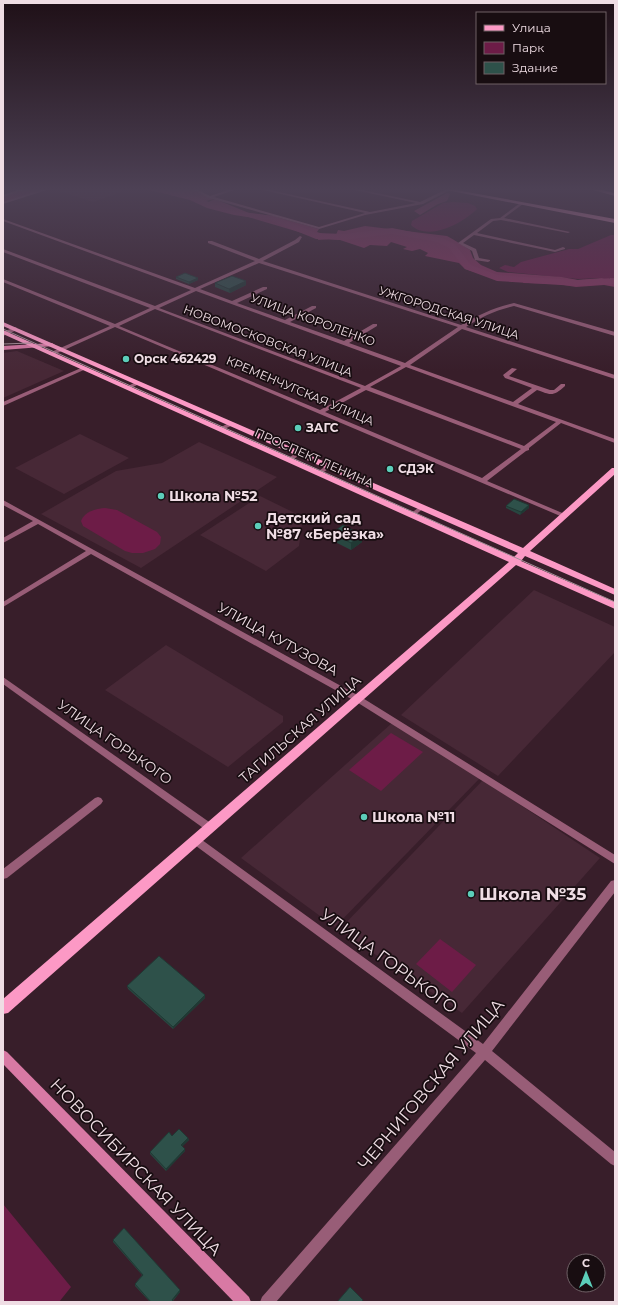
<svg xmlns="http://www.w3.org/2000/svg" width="618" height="1305" font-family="Montserrat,sans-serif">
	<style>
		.built { fill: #472836 }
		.green { fill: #6d1c47 }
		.forest { fill: #8c345f }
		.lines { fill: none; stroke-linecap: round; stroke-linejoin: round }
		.river { fill: #8f3763; fill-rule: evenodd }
		.street { fill: #985d77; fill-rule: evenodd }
		.secondary { fill: #d879a4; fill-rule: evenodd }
		.primary { fill: #fc99c5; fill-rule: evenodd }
		.tram { stroke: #a58f98; stroke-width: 1 }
		.wall { fill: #284640 }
		.shaded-wall { fill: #203934 }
		.building { fill: #2e514a; stroke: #203934 }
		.poi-dot { fill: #5cceba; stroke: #180d11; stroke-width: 1.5 }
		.labels { text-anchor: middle; stroke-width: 3.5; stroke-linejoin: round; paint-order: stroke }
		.far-street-label { font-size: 12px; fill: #efdde4; stroke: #180d11 }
		.far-poi-label { font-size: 12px; font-weight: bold; fill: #efdde4; stroke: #180d11; text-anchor: start }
		.poi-label { font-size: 14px; font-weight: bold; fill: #efdde4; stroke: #180d11; text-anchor: start }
		.street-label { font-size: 14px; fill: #efdde4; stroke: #180d11 }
		.near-poi-label { font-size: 17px; font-weight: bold; fill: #efdde4; stroke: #180d11; text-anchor: start }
		.near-street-label { font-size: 17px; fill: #efdde4; stroke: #180d11 }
	</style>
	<rect width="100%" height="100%" fill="#381e2a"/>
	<g class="built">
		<path d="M67,188h47l8,4 -29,10 -34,-11z"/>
		<path d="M17,351l47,20 -61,27v-45z"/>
		<path d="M80,434l49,24 -65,36 -49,-26z"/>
		<path d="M199,442l78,35 -136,91 -100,-54 75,-43 46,-8z"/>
		<path d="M260,496l43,21 -4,29 -33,25 -66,-36z"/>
		<path d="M534,590l81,37v25l-117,124 -97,-61z"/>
		<path d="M166,645l117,71v6l-55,45 -123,-77z"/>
		<path d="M392,723l89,54 -146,150 -94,-69z"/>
		<path d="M483,780l117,78 -138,155 -123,-83z"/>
	</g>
	<g class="green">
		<path d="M453,202l15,1 7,3 2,3c-14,14 -49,33 -66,16l1,-4 31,-18z"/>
		<path d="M611,235h4v43h-6v3l-7,-3 -24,1 -70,-7 -9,-4 6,-3 9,2 7,-5 48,-13h9z"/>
		<path d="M105,508l12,2 40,22 4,5 -1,7 -5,5 -12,4h-11l-7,-2 -42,-25 -2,-5c4,-10 14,-12 24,-13z"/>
		<path d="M391,733l32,19 -42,39 -32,-21z"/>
		<path d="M440,939l36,26 -24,27 -36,-28z"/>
		<path d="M3,1204l68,83 -12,15h-56z"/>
	</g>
	<g class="forest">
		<path d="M28,188h23l-48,15v-7z"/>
		<path d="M145,188h42l27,11 -12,3 -58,-13z"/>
		<path d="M447,193l3,1 -3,7 -9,3 -18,11 -6,-4z"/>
		<path d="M215,199l34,14 24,3 46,13 -2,3 6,2 13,1 2,-5 6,1 21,-5 82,10c8,4 15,9 23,14l3,8 8,7 16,7 65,5 16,3 24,-2 8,3v-3l5,1v8l-11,-2 -28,2 -19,-3 -34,-1 1,-2 -31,-3 -28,-9 -6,-6 -34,-7 3,-3 -8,-4 -8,2 -9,-2 4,-2 -16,-5 -4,4 -17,-1 -6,3 -24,-8 -11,-1 -11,1 1,-4 -10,-1 -105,-31z"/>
	</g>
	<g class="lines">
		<path class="river" d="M165,188h8l3,3 20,5 17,8 22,7 39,5 43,17 27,1 48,-6 50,10 13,6 16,21 27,10 79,5 38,-2v6l-38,2 -80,-5 -32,-12 -16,-21 -12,-6 -45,-8 -48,6 -28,-1 -47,-19 -35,-5 -27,-7 -17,-8 -20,-5z"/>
		<g class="street">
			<path d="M24,188h6l-27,9v-2z"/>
			<path d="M47,188h6l-50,16v-2z"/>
			<path d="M189,188h5l16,8 24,-8h6l-26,9 105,30 46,-14 -111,-25h7l109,24 46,-9 -71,-15h8l67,14 29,-14h5l-31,16 -58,11 -46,14 -110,-31z"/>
			<path d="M520,203l3,1 -19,14 66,14 -2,1 -67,-13 -8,1 -16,12 78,17 8,-3 2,1v1l-10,3 -81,-17 -11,8 13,6 3,9 11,2v1l-2,1 -13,-2 -3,-9 -14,-8 33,-24 9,-1z"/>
			<path d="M3,219l192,69 60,-27 -47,-18v-2h4l47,18 36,-19 5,-4 2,1 -3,5 -36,19 198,64c17,-10 34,-18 53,-22l101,29v4l-101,-30c-18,4 -33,11 -48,21l149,48v4l-153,-50 -52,36 103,37 19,-14 -27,-10 -2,-3 9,-7 5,1 -8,7 41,14h4l7,-6h4v2c-12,11 -14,9 -28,4l-19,14 97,35v4l-54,-20 -32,25v2l-3,1 -39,30 80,34 1,1 -3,2 -450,-191 -62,28h-4v-2l61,-27 -107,-44v-3l112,45 35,-16 -147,-56v-3l152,57 36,-16 -188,-69zM259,263l199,64 -53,36 -56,-20 28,-17v-2h-4l-29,17 -54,-19 26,-14v-2h-4l-27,14 -48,-17 30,-14v-2h-4l-31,14 -32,-12zM196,291l205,75 -36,20 -206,-78zM155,309l206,79 -41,22 -201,-84zM406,367l150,55 -32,24 -154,-59zM366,390l155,59 -39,29 -157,-66z"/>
			<path d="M15,327l2,1v2l-14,6v-4z"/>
			<path d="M81,368l5,1 -83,37v-4z"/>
			<path d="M136,382l5,1 -12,6 -5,-1z"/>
			<path d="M231,422l3,2 -1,1 -13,6 -3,-2z"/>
			<path d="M299,451l3,2 -1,1 -10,7h-4v-2z"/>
			<path d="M329,464l3,2 -1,1 -10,7h-4v-2z"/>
			<path d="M3,500l358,197 254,158v9l-260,-163 -264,-147 -88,53v-5l83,-51 -48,-27 -35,19v-5l30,-17 -30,-16z"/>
			<path d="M422,505l3,2 -1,1 -10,8h-4v-2z"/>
			<path d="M3,677l209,147 2,3 -2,3 -3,1 -3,-1 -203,-146z"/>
			<path d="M98,797l3,1 2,3 -2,3 -94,74 -4,1v-10l92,-71z"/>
			<path d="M195,836l3,1 285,207 128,-163 4,-1v12l-123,159 123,101v14l-4,-2 -126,-104 -209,242h-16l2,-5 214,-244 -284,-210 -2,-3 2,-3z"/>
		</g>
		<g class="secondary">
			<path d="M52,343l3,2 -1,1 -51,4v-4z"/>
			<path d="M3,1050l4,2 242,245 2,5h-17l-231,-238z"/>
		</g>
		<g class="primary">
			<path d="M436,188h9l170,31v4z"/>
			<path d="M586,188h7l22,5v3z"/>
			<path d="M3,322l520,226 89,-80h3v6l-85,77 85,38v6l-90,-39 -4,5 94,41v7l-99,-44 -508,448 -5,1v-15l506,-437 -506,-228v-4l511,227 4,-4 -515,-227z"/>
		</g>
		<g class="tram">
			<path d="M3,329l612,273"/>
			<path d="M3,344l28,-1"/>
		</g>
	</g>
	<g class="wall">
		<path d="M176,277l22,3 -9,4 -13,-5z"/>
		<path d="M246,281v4l-16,8 -15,-6v-4z"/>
		<path d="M529,505v3l-9,7 -14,-7v-2z"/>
		<path d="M332,533l30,9 -11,8 -20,-10z"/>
		<path d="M127,986l78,12 -32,31 -45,-40z"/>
		<path d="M172,1136l16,2 1,2 -7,6 3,5 -19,20 -16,-17v-2z"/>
		<path d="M113,1240l67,50v2l-7,9 1,1h-24l-15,-16v-2l7,-9 -29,-33z"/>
	</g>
	<g class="shaded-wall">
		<path d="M198,278v2l-9,4v-2z"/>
		<path d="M246,281v4l-16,8 -1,-4z"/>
		<path d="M529,505v3l-9,7 1,-3z"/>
		<path d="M362,535v7l-11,8v-7z"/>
		<path d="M205,995v3l-32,31v-2z"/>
		<path d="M188,1138l1,2 -7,7 -1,-2z"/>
		<path d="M185,1149v2l-19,20v-2z"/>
		<path d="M180,1290v2l-8,9v-1z"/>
	</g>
	<g class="building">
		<path d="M185,273l13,5 -9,4 -13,-5z"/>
		<path d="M232,276l14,5 -17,8 -14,-6z"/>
		<path d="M514,499l15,6 -8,7 -15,-6z"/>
		<path d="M343,525l19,10 -11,8 -19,-10z"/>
		<path d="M159,956l46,39 -32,32 -46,-41z"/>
		<path d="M179,1129l9,9 -7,7 4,4 -19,20 -16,-17 19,-20 3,4z"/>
		<path d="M124,1228l56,62 -8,10 2,2h-23l-16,-18 8,-9 -30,-35z"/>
		<path d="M350,1287l13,13 -2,2h-24z"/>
	</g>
	<linearGradient id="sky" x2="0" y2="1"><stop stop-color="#1f1017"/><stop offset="0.51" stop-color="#4d4155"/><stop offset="1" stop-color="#4d4155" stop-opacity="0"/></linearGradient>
	<rect width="618" height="371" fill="url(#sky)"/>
	<g class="poi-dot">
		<circle cx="126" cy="359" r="4"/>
		<circle cx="298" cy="428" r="4"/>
		<circle cx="390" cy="469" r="4"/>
		<circle cx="161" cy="496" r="4"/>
		<circle cx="258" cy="526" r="4"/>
		<circle cx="364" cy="817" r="4"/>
		<circle cx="471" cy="894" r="4"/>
	</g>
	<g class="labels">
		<g class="far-street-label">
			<text transform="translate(449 313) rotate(18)" y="4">УЖГОРОДСКАЯ УЛИЦА</text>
			<text transform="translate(313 320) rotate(20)" y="4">УЛИЦА КОРОЛЕНКО</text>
			<text transform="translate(268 341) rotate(21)" y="4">НОВОМОСКОВСКАЯ УЛИЦА</text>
			<text transform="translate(300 391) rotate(23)" y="4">КРЕМЕНЧУГСКАЯ УЛИЦА</text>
			<text transform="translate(314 458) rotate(24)" y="4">ПРОСПЕКТ ЛЕНИНА</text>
		</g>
		<g class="far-poi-label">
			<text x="134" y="363">Орск 462429</text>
			<text x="306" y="432">ЗАГС</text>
			<text x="398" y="473">СДЭК</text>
		</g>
		<g class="poi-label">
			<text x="169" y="501">Школа №52</text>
			<text x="266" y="523">Детский сад<tspan x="266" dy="16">№87 «Берёзка»</tspan></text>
			<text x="372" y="822">Школа №11</text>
		</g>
		<g class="street-label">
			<text transform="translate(278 639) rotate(29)" y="5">УЛИЦА КУТУЗОВА</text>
			<text transform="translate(300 729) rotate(-41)" y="5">ТАГИЛЬСКАЯ УЛИЦА</text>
			<text transform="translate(115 742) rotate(35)" y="5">УЛИЦА ГОРЬКОГО</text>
		</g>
		<g class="near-poi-label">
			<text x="479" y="900">Школа №35</text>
		</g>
		<g class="near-street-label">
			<text transform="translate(389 961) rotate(36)" y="6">УЛИЦА ГОРЬКОГО</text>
			<text transform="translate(431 1084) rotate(-50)" y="6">ЧЕРНИГОВСКАЯ УЛИЦА</text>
			<text transform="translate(136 1167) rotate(46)" y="6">НОВОСИБИРСКАЯ УЛИЦА</text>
		</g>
	</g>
	<rect width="618" height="1305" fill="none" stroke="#efdde4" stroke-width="8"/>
	<rect x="476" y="12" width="130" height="72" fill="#180d11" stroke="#6e6065"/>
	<rect x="484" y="25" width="20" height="6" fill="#fc99c5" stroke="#6e6065"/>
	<text x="512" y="32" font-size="12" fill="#efdde4">Улица</text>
	<rect x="484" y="42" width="20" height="12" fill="#6d1c47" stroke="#6e6065"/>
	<text x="512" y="52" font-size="12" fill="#efdde4">Парк</text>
	<rect x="484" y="62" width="20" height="12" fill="#2e514a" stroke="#6e6065"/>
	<text x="512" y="72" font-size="12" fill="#efdde4">Здание</text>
	<g transform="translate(586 1273)"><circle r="19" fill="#180d11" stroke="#6e6065"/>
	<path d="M0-3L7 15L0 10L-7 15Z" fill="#5cceba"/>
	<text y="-6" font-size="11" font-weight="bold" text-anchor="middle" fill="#efdde4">С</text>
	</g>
</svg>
